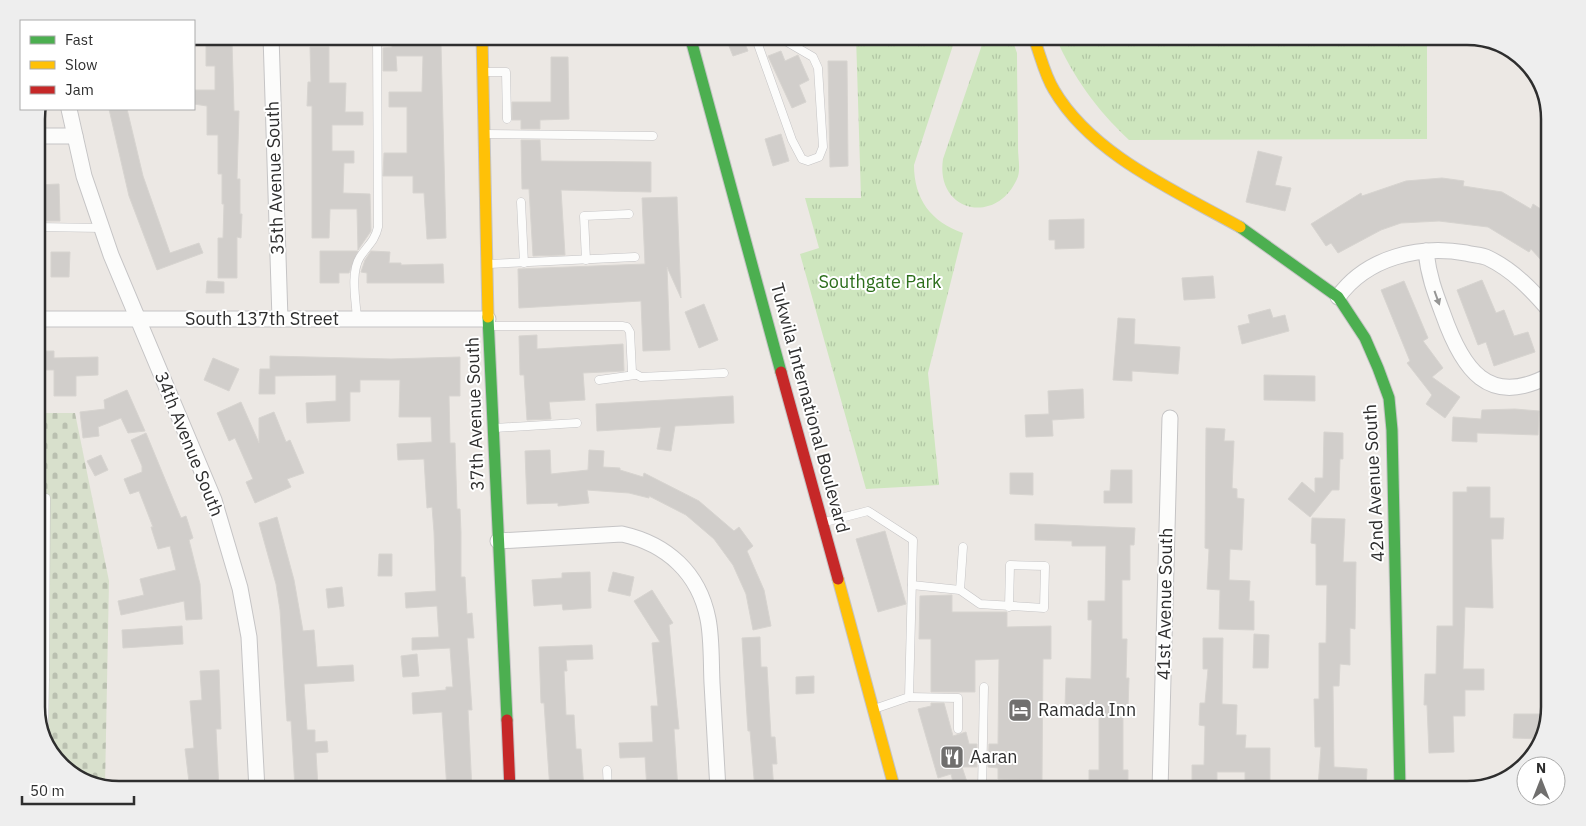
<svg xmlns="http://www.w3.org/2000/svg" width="1586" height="826" font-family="'IBM Plex Sans',sans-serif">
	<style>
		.cemetery { fill: url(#cemetery-stones) }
		.park { fill: url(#park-tufts) }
		.building { fill: #d1cecb; stroke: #d7d4d0 }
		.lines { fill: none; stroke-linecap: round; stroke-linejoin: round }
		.lane-casing { stroke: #c5c4c5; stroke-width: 9 }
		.street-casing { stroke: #c5c4c5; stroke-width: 17 }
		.fast-casing { stroke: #c5c4c5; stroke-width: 13 }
		.slow-casing { stroke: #c5c4c5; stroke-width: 13 }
		.jam-casing { stroke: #c5c4c5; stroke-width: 13 }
		.lane { stroke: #fcfcfb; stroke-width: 8 }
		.street { stroke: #fcfcfb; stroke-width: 15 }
		.fast { stroke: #4caf50; stroke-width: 11 }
		.slow { stroke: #ffc107; stroke-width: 11 }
		.jam { stroke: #c62828; stroke-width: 11 }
		.oneway { fill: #959594 }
		.labels { text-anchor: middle; stroke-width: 4; stroke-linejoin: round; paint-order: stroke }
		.street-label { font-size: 18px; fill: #2e2e2e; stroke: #fff }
		.park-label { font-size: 18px; fill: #2c6e1b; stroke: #fff }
		.poi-label { font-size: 18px; fill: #2e2e2e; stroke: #fff; text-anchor: start }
		.rim { fill: none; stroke: #2e2e2e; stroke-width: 2.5 }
	</style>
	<defs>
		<pattern id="cemetery-stones" width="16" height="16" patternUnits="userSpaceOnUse" patternTransform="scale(1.25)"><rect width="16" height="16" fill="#d8e0cc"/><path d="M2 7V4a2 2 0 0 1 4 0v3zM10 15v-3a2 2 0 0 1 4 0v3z" fill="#bac0b0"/></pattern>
		<pattern id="park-tufts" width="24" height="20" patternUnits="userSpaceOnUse" patternTransform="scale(1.25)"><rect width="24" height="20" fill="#cee6be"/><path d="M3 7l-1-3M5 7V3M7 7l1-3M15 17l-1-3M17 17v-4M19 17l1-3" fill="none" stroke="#b1c6a4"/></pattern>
	</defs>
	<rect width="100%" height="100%" fill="#ece8e4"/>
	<path class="cemetery" d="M36,413h39l34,168 -4,205 -23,-5 -32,-28 -14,-40z"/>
	<g class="park">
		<path d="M856,36h100l-42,129c0,34 17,57 49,68l-35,140 11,112 -73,4 -66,-235 19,-6 -14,-50h56z"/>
		<path d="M985,36h26l6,17c0,32 1,64 1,95 0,9 3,23 -1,31 -21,47 -82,33 -74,-20z"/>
		<path d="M1055,36h372v103l-298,1c-33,-31 -56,-63 -74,-104z"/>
	</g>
	<g class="building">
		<path d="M392,36h15v9h34l5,193 -19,1 -3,-46h-11v-17h-30l1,-23h23v-46h-18v-15h33l1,-36h-27l1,15h-14v-23l9,-1z"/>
		<path d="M725,36h17l6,15 -15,5z"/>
		<path d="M206,42h26l2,69h5l-2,68h3v35h2l-1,24 -4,-1v41h-19v-40h5l1,-34h-2v-30h-4v-39h-11v-29l-13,-2v-14h21v-24h-9z"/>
		<path d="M310,47h19v36h17l-1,29h18v13h-31v26h22v12h-10l-1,30 27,1 1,37 -13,19 -1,-41h-27l-1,29h-17v-132h-5l1,-24h3z"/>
		<path d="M781,51l4,10 13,-6 11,25 -10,5 7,17 -14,6 -24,-52z"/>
		<path d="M551,57h17l1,62 -29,1v9h-19v-9h-9v-18h39z"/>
		<path d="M828,61h19l1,105 -18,1z"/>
		<path d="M109,109h18l16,67 27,77 29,-10 4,10 -46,17 -28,-74z"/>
		<path d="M781,134l8,27 -16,5 -8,-27z"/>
		<path d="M521,140h19l1,21 110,1v30l-90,-2 4,65 -32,1 -4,-67h-7z"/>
		<path d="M1258,151l24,6 -7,28 16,3 -6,23 -39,-9z"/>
		<path d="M1442,178l22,3 -1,5 39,6 29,17 2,-5 17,11v55l-19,-21 -2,3 -41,-25 -49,-6 -38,2 -20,7 -43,23 -7,-10 -5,3 -15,-22 50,-31 1,3 44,-15z"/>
		<path d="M59,184l1,37h-24v-36z"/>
		<path d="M677,197l4,101 -14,-31 3,83 -27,1 -2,-50 -122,7 -1,-39 127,-5 -3,-66z"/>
		<path d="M1084,219v29l-29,1v-9h-6v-20z"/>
		<path d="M320,251h38l-9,22h-10v10h-19z"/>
		<path d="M371,251l19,1 -1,11h12v2l42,-1 1,19h-77v-10l-6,-1 4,-12z"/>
		<path d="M51,252h19l-1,25h-18z"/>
		<path d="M1213,276l2,22 -31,2 -2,-22z"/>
		<path d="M1482,280l14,33 8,-3 10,26 14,-4 7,20 -41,14 -8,-24 -8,3 -21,-55z"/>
		<path d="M207,281l17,1v11h-18z"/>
		<path d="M1404,281l24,57 -5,3 20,27 -11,9 28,20 -15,21 -19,-14 6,-9 -25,-32 3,-2 -29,-71z"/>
		<path d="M704,304l14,36 -19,8 -14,-36z"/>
		<path d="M1270,309l3,9 12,-3 4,16 -47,13 -4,-18 12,-3 -2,-8z"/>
		<path d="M1118,318l17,1 -1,25 46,3 -2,27 -46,-3v10l-19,-1z"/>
		<path d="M537,335v14l86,-5 1,27 -41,2 2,27 -36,2 2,17 -24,1 -3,-45h-4l-1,-39z"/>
		<path d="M36,351h18v7l44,-1v18l-22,1v20h-22v-26h-18z"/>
		<path d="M270,356l121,3 69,-2v39h-11l1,47h5l2,66h3l1,24v44h4l2,37 5,-1 2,25h-7l5,72h-4l4,80h-25l-5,-78 -29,2 -1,-21 34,-3v-3h7l-3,-39 -38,2v-12l27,-1 -2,-31 -31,2 -1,-15 31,-2 -2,-59 -2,-25 -5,1 -3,-49 -26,1 -1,-16 35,-2 -1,-25h-32l1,-37h-40v12h-10v29l-43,2 -1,-20 30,-2v-26l-61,1v18h-16l1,-25h10z"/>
		<path d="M213,358l26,11 -10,22 -25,-11z"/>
		<path d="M1264,375l51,1v25l-51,-1z"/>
		<path d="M1083,389l1,29 -32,2 1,16 -27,1 -1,-22 24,-1 -1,-23z"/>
		<path d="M127,390l18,41 -17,2 -7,-15 -23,9 1,9 -16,2 -3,-26 25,-3 -1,-9z"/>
		<path d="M733,396l1,27 -59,3 -4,25 -14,-2 4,-22 -64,4 -1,-27z"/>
		<path d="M241,402l18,41v-25l15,-6 12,30 4,-2 14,33 -17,6 4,8 -36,16 -9,-21 7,-3 -18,-41 -6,3 -12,-28z"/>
		<path d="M1515,409l24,2 -1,24 -61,-2v9l-25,-1 1,-24 28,2 1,-9z"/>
		<path d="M1206,428l19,1 -1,12h10l-2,47 5,1v9l7,1 -2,51 -12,-1 -1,31 21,1 -1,20h5v29l-35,-1 1,-39 -13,-1 2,-40 -4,-1z"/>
		<path d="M1324,432l19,1v26h-3l-1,31h-7l-22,27 -22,-18 14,-17 13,11v-15h8z"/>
		<path d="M146,433l35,85 5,-2 7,22 -4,2 11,44 2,35 -16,1 -2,-19 -63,14 -3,-14 26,-6 -4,-16 36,-9 -6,-24 -12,3 -7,-22h2l-14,-36 -9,3 -6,-15 18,-7v-6l-11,-26z"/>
		<path d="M550,450l1,24 37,-4 1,-20 15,1 -1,16 17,1v2l23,7 1,-4 55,28 35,30 5,-4 14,19 -6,5 17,39 7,36 -18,4 -7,-36 -13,-29 -19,-26 -28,-24 -37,-19v2l-20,-5 -42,-3 2,13 -31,3v-3l-31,1 -2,-53z"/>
		<path d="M101,455l7,15 -13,6 -8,-15z"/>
		<path d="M1111,470h21v33h-28v-12h6z"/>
		<path d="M1010,473h23v22l-23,-1z"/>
		<path d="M1467,487h23v31h14l-1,21h-12l2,69 -28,-1 -2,62h21v21h-19v26h-12l1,36 -25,1 -2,-48h-3l1,-31h11l1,-48h16v-134h14z"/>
		<path d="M277,517l17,63 9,51 11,-1 3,37 36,-2 1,16 -50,3 3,46h8v12l12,-1 1,11 -12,1 2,34 -23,1 -4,-67h-4l-7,-111 -4,-26 -17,-61z"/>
		<path d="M1312,518l33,1 -2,43h13l-1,67 -5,-1v37l-10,-1 -1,22h-6l1,81 33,2 -1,21h-36v-3h-12l3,-40h-6l-1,-48h5v-56h7l1,-58h-11v-41l-5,-1z"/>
		<path d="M1035,524l100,4 -1,17h-4v35h-8v59h5l-1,39h3l-1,30 -5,-1v63h5v20h-39v-20h10v-63l-34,-1 1,-28 25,1 1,-59h-4v-19h17l1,-55h-34v-5l-37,-1z"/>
		<path d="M885,531l21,73 -28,8 -22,-73z"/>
		<path d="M379,554h13v22h-14z"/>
		<path d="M590,572l1,36 -28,2 -1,-6 -28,2 -2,-26 30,-2v-5z"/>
		<path d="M613,572l21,5 -4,19 -22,-5z"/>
		<path d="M342,587l2,19 -16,2 -2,-19z"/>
		<path d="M652,590l21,33 -4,2 10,104h-5l4,61h-31l-2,-33 -25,1 -1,-15 34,-1 -2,-36h7l-6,-63 8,-1 -26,-41z"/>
		<path d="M952,595v17h55v15l44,-1v33h-8l-1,121 -44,-1v-11l-10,-1 1,-23h9l1,-85 -24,1v32h-44v-53h-12l1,-43z"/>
		<path d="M182,626l1,18 -60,4 -1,-18z"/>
		<path d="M1254,634l15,1 -1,33h-15z"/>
		<path d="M760,637l1,30h6l4,70h4l2,27h-5l2,26h-19l-5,-59h-2l-6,-93z"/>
		<path d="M1203,638h20l-1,66 15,1 -1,30h10l-1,13h25v37h-25v-13h-28v15h-25v-22h12l1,-39 -6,-1 1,-22h5l3,-34h-5z"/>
		<path d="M592,645l1,14 -27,1 1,11h-3l2,44h8l2,34h5l3,41h-34l-6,-87h-3l-2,-56z"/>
		<path d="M417,654l2,22 -16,1 -2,-21z"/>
		<path d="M219,670l2,59h-5l3,61h-29l-5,-41 9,-1 -4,-47 12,-1 -2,-29z"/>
		<path d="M814,676v17l-18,1v-17z"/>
		<path d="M931,703h13l9,33 13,-4 3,12h8v23h-15l5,15 -13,4 -3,-12 -13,4 -20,-69 13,-3z"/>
		<path d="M1514,714h34l-6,25 -29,-1z"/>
	</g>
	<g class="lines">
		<g class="lane-casing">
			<g id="lane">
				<path d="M755,36l37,104 10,19 6,2 11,-4 4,-10 -5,-79 -5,-11 -36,-21"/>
				<path d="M485,72h21l1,47"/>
				<path d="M486,134l167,2"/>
				<path d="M521,202l3,61"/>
				<path d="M36,227l66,1"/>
				<path d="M586,260l-2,-44 45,-2"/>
				<path d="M489,264l146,-7"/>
				<path d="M357,319c-1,-18 -7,-46 3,-62 7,-11 15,-16 18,-30l-1,-191"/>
				<path d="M491,326h131l5,1 3,5 2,40 9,5 83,-4"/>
				<path d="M599,380l36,-5"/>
				<path d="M495,428l82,-5"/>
				<path d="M36,498h10l-1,182h-9"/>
				<path d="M825,522l43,-11 45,29 -4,157 -32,11"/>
				<path d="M912,585l48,5 20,14 64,4 1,-42 -35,-1 -1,42"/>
				<path d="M960,590l3,-43"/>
				<path d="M909,697l49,1v31"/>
				<path d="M44,734l1,-54"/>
				<path d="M607,770l1,20"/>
				<path d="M982,790l2,-103"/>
			</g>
		</g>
		<g class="street-casing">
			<g id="street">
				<path d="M271,36l9,283"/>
				<path d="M69,109l15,67 27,79 103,245 26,88 9,49 8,153"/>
				<path d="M36,136h39"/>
				<path d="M1426,251c2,23 9,42 17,63 19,54 45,95 107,61"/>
				<path d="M1338,297c29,-40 81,-52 128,-44 7,2 16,2 22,5 25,12 44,32 62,53"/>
				<path d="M36,319h452"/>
				<path d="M498,541l124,-7c45,10 77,39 86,85 4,20 3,44 4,64 2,36 4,71 6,107"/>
				<path d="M1160,790l10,-372"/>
			</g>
		</g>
		<g class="fast-casing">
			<g id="fast">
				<path d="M690,36l91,336"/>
				<path d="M1240,227l98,70 27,41 13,30 11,30 3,32 8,360"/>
				<path d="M488,317l19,403"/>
			</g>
		</g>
		<g class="slow-casing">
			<g id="slow">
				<path d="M482,36l6,281"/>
				<path d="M1033,36c7,17 11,38 21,54 38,65 122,101 186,137"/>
				<path d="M838,579l57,211"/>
			</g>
		</g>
		<g class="jam-casing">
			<g id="jam">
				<path d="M781,372l57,207"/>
				<path d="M507,720l3,70"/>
			</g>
		</g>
		<use href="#lane" class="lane"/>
		<use href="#street" class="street"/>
		<use href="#fast" class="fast"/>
		<use href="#slow" class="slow"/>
		<use href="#jam" class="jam"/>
	</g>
	<defs><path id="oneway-solid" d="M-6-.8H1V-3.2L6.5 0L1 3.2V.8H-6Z" transform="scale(1.25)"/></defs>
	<use class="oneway" href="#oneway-solid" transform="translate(1437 298) rotate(70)"/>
	<defs>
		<g id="hotel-square" transform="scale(1.25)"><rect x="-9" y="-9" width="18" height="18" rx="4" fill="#706f6e" stroke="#fff"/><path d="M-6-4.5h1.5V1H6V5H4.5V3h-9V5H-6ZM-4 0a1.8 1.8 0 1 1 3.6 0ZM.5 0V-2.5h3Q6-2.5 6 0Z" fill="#fff"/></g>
		<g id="restaurant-square" transform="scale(1.25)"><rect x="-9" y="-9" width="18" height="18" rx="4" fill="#706f6e" stroke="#fff"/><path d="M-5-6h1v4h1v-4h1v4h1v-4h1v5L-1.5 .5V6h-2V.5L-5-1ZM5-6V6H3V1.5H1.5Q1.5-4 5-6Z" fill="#fff"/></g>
	</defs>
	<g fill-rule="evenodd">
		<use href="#hotel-square" x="1020" y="710"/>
		<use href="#restaurant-square" x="952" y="757"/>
	</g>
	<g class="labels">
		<g class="street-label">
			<text transform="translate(275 178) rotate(-92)" y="6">35th Avenue South</text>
			<text x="262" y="325">South 137th Street</text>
			<text transform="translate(810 408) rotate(75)" y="6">Tukwila International Boulevard</text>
			<text transform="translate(475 414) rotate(-92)" y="6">37th Avenue South</text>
			<text transform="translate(189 444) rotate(68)" y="6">34th Avenue South</text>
			<text transform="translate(1374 483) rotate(-93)" y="6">42nd Avenue South</text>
			<text transform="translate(1165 604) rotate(-89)" y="6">41st Avenue South</text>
		</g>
		<g class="park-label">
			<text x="880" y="288">Southgate Park</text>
		</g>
		<g class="poi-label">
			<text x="1038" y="716">Ramada Inn</text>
			<text x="970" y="763">Aaran</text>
		</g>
	</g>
	<path d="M0 0H1586V826H0ZM119 45H1467A74 74 0 0 1 1541 119V707A74 74 0 0 1 1467 781H119A74 74 0 0 1 45 707V119A74 74 0 0 1 119 45Z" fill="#eee" fill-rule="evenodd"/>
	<path class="rim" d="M119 45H1467A74 74 0 0 1 1541 119V707A74 74 0 0 1 1467 781H119A74 74 0 0 1 45 707V119A74 74 0 0 1 119 45Z"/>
	<rect x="20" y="20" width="175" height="90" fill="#ffffff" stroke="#ababab"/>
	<rect x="30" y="36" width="25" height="8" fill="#4caf50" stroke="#ababab"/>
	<text x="65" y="45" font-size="15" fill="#2e2e2e">Fast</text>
	<rect x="30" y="61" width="25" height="8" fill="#ffc107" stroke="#ababab"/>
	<text x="65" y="70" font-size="15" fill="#2e2e2e">Slow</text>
	<rect x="30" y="86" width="25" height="8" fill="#c62828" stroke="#ababab"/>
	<text x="65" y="95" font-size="15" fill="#2e2e2e">Jam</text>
	<g transform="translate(1541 781)"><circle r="24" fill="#ffffff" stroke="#ababab"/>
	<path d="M0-4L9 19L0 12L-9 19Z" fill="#706f6e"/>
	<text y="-8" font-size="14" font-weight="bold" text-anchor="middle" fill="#2e2e2e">N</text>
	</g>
	<path d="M22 796v8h112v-8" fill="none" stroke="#2e2e2e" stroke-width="2.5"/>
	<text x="30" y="796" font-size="15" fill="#2e2e2e" stroke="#ffffff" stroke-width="4" paint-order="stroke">50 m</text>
</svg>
